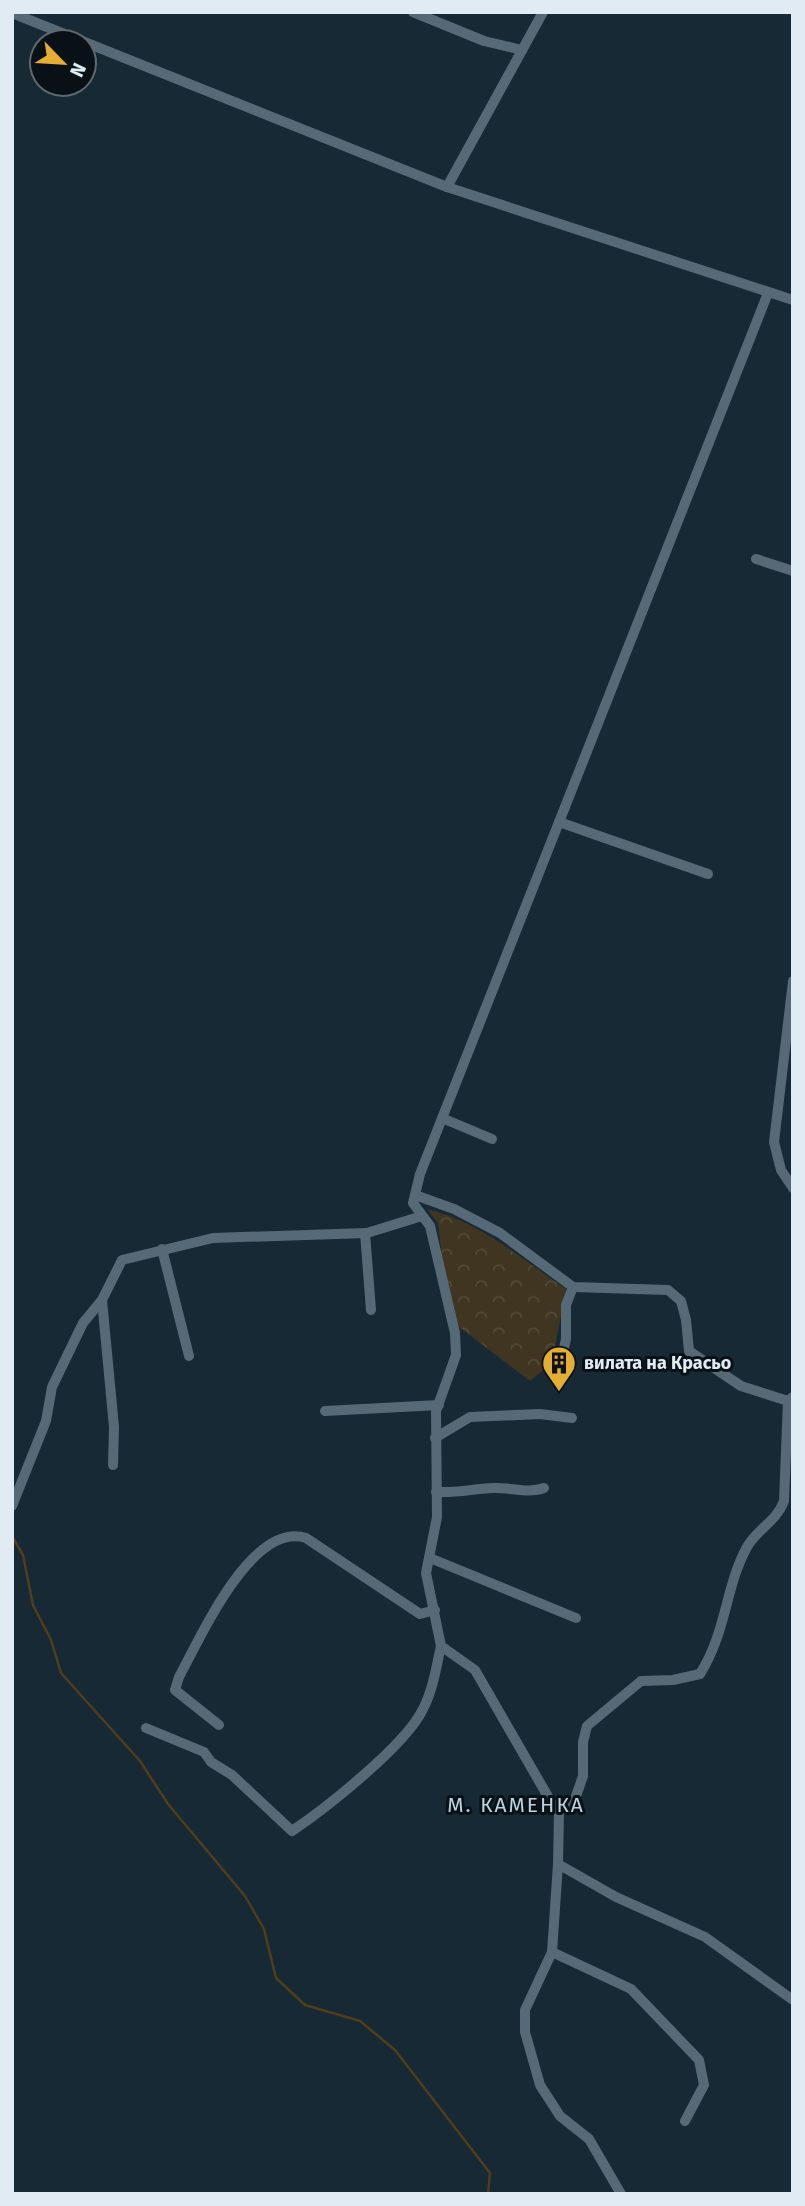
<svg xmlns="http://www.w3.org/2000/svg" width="805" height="2206" font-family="'Fira Sans',sans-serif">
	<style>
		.forest { fill: url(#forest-crowns) }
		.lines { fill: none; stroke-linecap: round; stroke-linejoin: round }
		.stream { stroke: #503e1a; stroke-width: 2.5 }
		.minor { stroke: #566976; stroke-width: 10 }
		.labels { text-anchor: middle; stroke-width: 6; stroke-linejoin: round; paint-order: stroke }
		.poi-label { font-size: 18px; font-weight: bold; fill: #e0ebf3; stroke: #091116; text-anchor: start }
		.quarter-label { font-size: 21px; letter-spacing: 2px; fill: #bbd1e0; stroke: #091116 }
	</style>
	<defs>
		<pattern id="forest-crowns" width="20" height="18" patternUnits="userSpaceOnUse" patternTransform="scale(1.75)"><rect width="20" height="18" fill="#403521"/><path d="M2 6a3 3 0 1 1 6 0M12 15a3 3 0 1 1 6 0" fill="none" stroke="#524937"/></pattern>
	</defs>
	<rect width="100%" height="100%" fill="#172934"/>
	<path class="forest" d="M427,1209c54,13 93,49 139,80l-14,74 -22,18 -71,-54 -17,-70 -4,-34z"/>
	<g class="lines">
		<path class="stream" d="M12,1536l11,19 10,50 18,35 10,33 79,88 28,43 77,92 19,33 12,49 29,27 55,16 35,29 95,123 -2,21"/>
		<g class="minor">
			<path d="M413,12l71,29 38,9"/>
			<path d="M12,13l435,174 346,113"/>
			<path d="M447,187l96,-175"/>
			<path d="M768,293l-348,881 -7,29 17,23 25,107 1,22 -20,56 1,106 -11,56 15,73 34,24 79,137 5,5 15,-10 9,-26v-34l4,-16 54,-45 32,-1 27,-6c27,-43 25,-87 47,-127 10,-18 30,-26 37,-46l4,-100 5,-4"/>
			<path d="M756,559l37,12"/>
			<path d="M559,822l149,52"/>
			<path d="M793,981l-19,161 7,28 12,18"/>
			<path d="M442,1118l50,21"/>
			<path d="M415,1195l39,14 46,24 73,54 95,3 13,11 5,19 3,31 52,35 47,15"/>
			<path d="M365,1233l6,77"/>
			<path d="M162,1249l27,107"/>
			<path d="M102,1300l12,127 -1,38"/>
			<path d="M562,1357l4,-18v-34l7,-18"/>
			<path d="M325,1411l114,-6"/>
			<path d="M435,1438l35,-21 70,-3 32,4"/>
			<path d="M436,1492c24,1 35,-3 57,-4 17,-1 35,6 51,0"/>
			<path d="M12,1506l34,-85 6,-34 31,-64 19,-23 20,-40 91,-22 154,-5 55,-17"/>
			<path d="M430,1558l146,60"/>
			<path d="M219,1725l-44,-35 4,-13c21,-38 72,-156 127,-139l114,76 15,-4"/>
			<path d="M146,1728l58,24 7,10 21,13 60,56c34,-23 114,-86 131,-122 10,-19 13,-41 18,-63"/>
			<path d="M559,1812l-1,52 58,33 89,40 88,63"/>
			<path d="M558,1864l-6,88 -27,58v22l15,53 20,31 29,23 32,55"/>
			<path d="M552,1952l79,37 68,71 5,25 -19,36"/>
		</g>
	</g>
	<defs>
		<g id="building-pin" transform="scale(1.75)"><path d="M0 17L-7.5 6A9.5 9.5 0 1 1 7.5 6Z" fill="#e4ae35" stroke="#091116"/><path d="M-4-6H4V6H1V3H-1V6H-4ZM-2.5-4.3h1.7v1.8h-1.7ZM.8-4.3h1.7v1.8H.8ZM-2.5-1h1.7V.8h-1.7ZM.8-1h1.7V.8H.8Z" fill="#111"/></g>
	</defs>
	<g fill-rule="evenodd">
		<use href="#building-pin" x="559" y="1363"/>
	</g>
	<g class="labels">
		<g class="poi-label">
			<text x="584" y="1369">вилата на Красьо</text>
		</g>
		<g class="quarter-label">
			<text x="516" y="1812">М. КАМЕНКА</text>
		</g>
	</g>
	<rect width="805" height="2206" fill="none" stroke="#e0ebf3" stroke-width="28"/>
	<g transform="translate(63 63) rotate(115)"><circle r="33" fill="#091116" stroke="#5f686e" stroke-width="2"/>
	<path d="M0-5L12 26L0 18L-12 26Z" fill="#e4ae35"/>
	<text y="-10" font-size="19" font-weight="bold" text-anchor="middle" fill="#e0ebf3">N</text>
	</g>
</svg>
